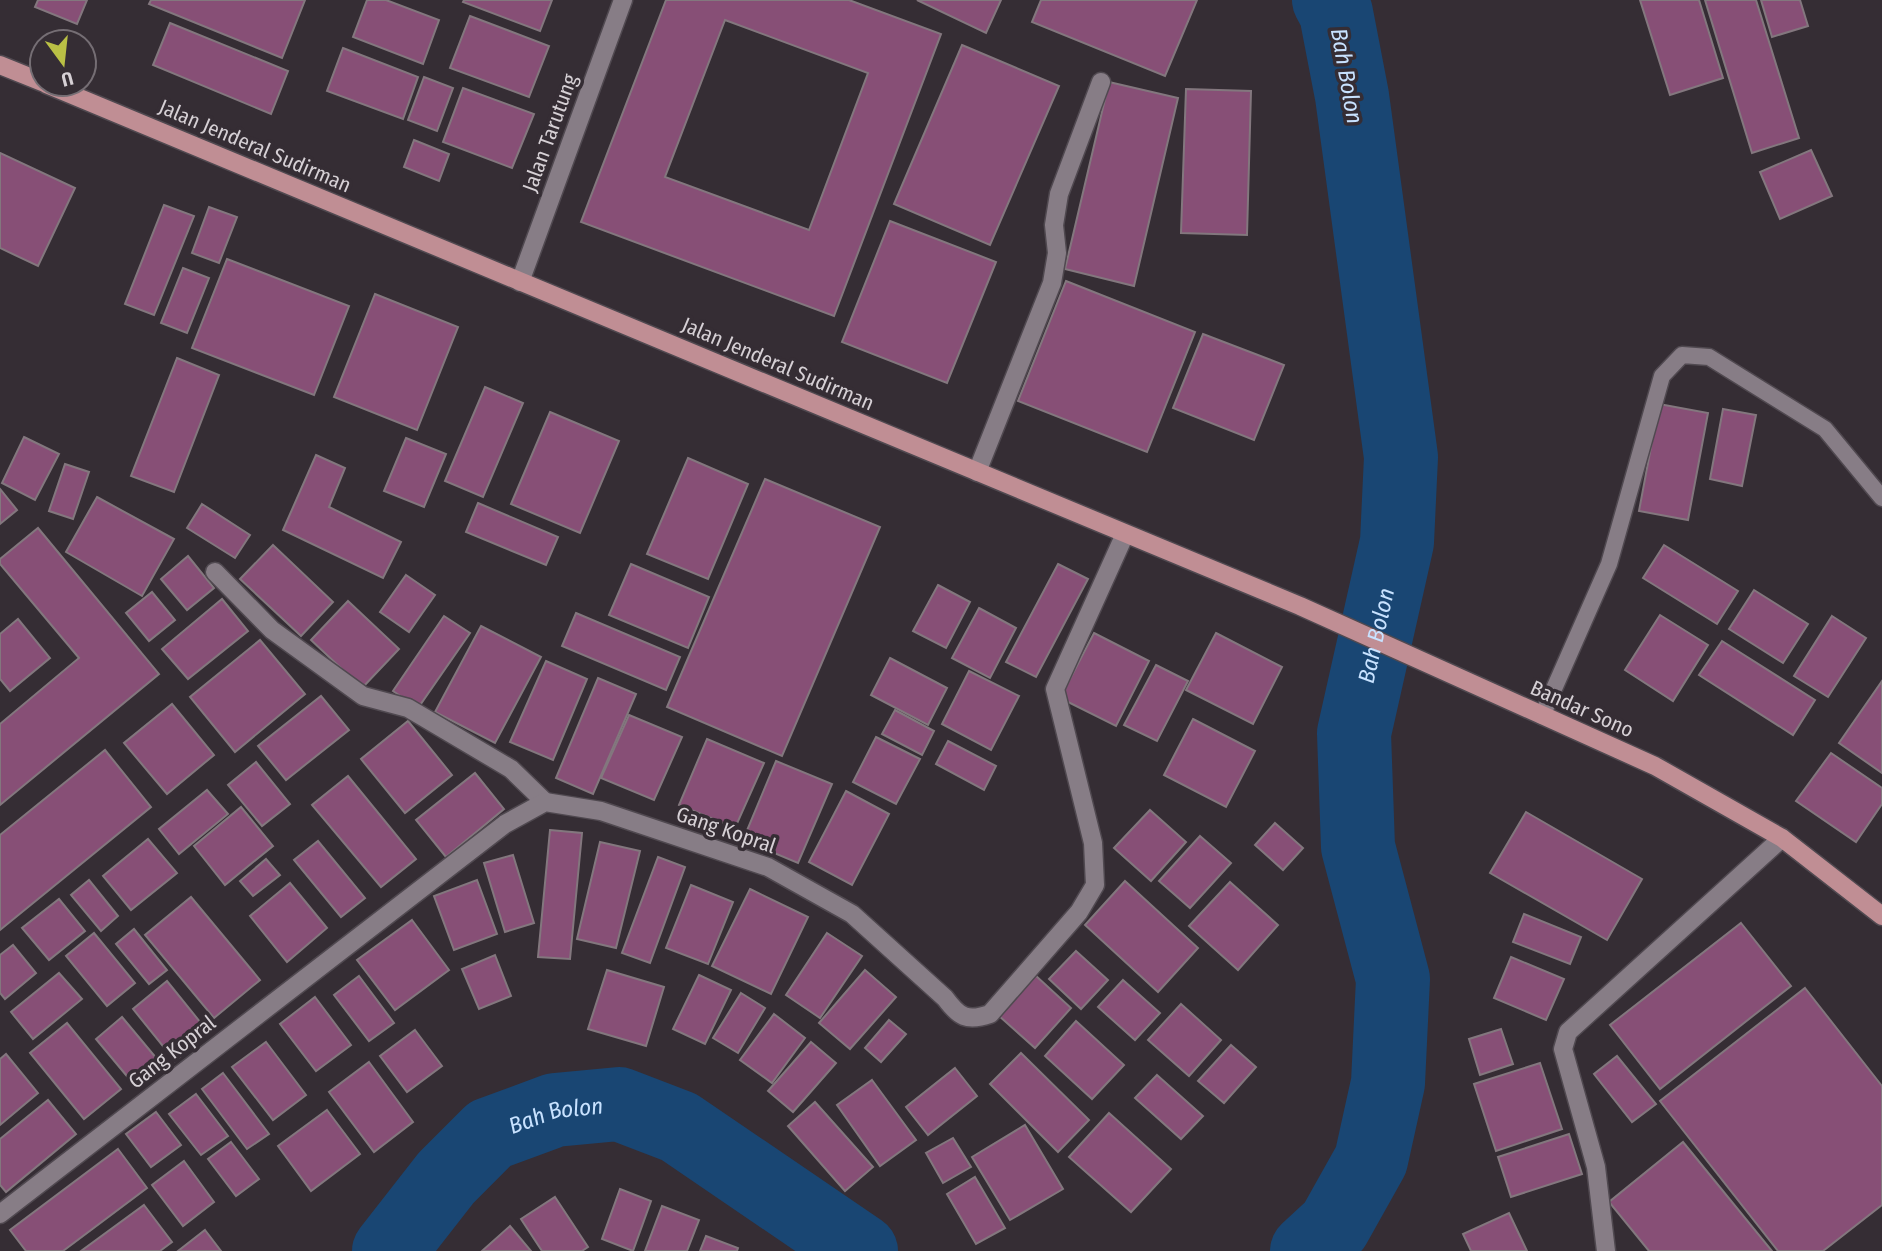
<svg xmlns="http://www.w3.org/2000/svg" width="1882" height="1251" font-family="'Fira Sans Condensed',sans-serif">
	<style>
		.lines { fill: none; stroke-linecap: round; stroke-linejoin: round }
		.river { stroke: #194673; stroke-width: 74 }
		.building { fill: #874f76; stroke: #83777e; stroke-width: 2; fill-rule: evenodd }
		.service-casing { stroke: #504950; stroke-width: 19 }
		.minor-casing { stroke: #504950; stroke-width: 21 }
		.primary-casing { stroke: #504950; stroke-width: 21 }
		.service { stroke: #877d86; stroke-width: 16 }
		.minor { stroke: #877d86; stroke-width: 18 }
		.primary { stroke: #c08e94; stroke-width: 18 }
		.labels { text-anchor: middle; stroke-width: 7; stroke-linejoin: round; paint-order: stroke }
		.street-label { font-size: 21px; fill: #d6d0d5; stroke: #352d34 }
		.water-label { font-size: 23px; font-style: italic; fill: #c8e2ff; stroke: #352d34 }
	</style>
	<rect width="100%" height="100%" fill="#352d34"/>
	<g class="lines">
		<g class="river">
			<path id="s1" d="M389,1251l57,-73 44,-44 65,-24 64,-6 60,23 182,124"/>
			<path id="s2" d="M1307,1251l27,-25 37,-66 17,-77 5,-104 -35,-132 -4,-114 43,-191 4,-85 -49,-361 -16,-83 -7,-13"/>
		</g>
	</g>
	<g class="building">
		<path d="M38,0h49l-10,24 -42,-17z"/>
		<path d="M151,0h154l-23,58 -133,-54z"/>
		<path d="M367,0h19l53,20 -16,44 -70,-27z"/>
		<path d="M464,0h88l-12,31 -77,-29z"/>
		<path d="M666,0h183l92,34 -107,282 -253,-94zM725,20l143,53 -59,157 -144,-53z"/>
		<path d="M917,0h84l-15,33z"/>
		<path d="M1041,0h156l-32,76 -133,-54z"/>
		<path d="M1640,0h59l24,78 -53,17z"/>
		<path d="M1705,0h51l43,138 -47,15z"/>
		<path d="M1761,0h39l8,26 -36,11z"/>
		<path d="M470,16l79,30 -20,51 -79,-29z"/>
		<path d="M170,23l118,48 -17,43 -118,-49z"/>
		<path d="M962,45l97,41 -69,159 -96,-41z"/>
		<path d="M343,48l75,29 -15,42 -76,-28z"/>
		<path d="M424,77l29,11 -16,43 -29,-11z"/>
		<path d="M1109,82l69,16 -44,188 -69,-17z"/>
		<path d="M463,88l71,26 -22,54 -69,-26z"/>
		<path d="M1186,89l65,2 -4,144 -66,-2z"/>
		<path d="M414,140l35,14 -10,27 -35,-14z"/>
		<path d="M1811,150l21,46 -52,23 -20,-47z"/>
		<path d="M0,153l75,35 -37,78 -38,-18z"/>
		<path d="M164,205l30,11 -40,99 -29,-11z"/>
		<path d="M209,207l28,10 -18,46 -27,-10z"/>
		<path d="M890,221l106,41 -49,121 -105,-41z"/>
		<path d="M227,259l122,47 -35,89 -122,-47z"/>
		<path d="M183,268l26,10 -22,55 -26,-10z"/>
		<path d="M1066,281l129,51 -48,120 -129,-51z"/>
		<path d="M375,294l83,33 -41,103 -83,-33z"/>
		<path d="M1203,334l81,31 -30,75 -81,-32z"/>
		<path d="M177,358l42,17 -45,117 -43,-16z"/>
		<path d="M485,387l38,16 -40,94 -38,-16z"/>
		<path d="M1659,404l49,9 -20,107 -49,-9z"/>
		<path d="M1723,409l33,6 -14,71 -32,-7z"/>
		<path d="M550,412l69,29 -39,92 -69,-29z"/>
		<path d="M24,437l35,17 -24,46 -33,-17z"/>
		<path d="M406,438l40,16 -22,53 -40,-16z"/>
		<path d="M316,455l29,13 -16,39 72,35 -18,36 -100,-48z"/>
		<path d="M688,458l60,26 -40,95 -61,-25z"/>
		<path d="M65,464l24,8 -16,47 -24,-8z"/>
		<path d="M765,479l115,48 -98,229 -115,-49z"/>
		<path d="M0,489l17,21 -17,14z"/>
		<path d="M97,497l77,42 -32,57 -76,-44z"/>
		<path d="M478,503l80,34 -12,28 -80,-33z"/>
		<path d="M202,504l48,31 -15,23 -48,-30z"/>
		<path d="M38,528l121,146 -159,131v-81l79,-66 -79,-94v-5z"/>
		<path d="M273,545l60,57 -32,34 -61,-57z"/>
		<path d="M1664,545l74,46 -21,33 -74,-46z"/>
		<path d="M188,556l26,32 -27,22 -26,-31z"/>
		<path d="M631,564l78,33 -21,51 -79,-33z"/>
		<path d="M1058,564l30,15 -52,98 -30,-15z"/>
		<path d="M406,575l29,20 -26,37 -29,-20z"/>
		<path d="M938,585l32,17 -24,46 -33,-17z"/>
		<path d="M1754,590l54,34 -25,39 -54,-34z"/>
		<path d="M152,592l23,28 -26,21 -23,-28z"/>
		<path d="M222,599l26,32 -60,48 -26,-30z"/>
		<path d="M348,601l51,48 -37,39 -51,-48z"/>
		<path d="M979,608l37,20 -26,50 -38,-20z"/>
		<path d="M576,613l104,44 -14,33 -104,-44z"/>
		<path d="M1660,615l48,30 -35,56 -48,-31z"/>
		<path d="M444,616l26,17 -52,75 -25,-17z"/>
		<path d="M1832,616l34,22 -38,59 -34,-21z"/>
		<path d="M18,619l32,39 -40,33 -10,-12v-45z"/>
		<path d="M481,626l60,31 -46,86 -60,-31z"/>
		<path d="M1094,633l55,28 -33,65 -56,-28z"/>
		<path d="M1216,633l66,34 -29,57 -67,-34z"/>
		<path d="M260,640l45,54 -70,58 -45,-55z"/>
		<path d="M1722,641l93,59 -22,35 -94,-60z"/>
		<path d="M890,658l57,30 -19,37 -57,-30z"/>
		<path d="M546,661l41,18 -34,81 -43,-18z"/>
		<path d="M1156,665l32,16 -31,60 -33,-16z"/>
		<path d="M969,671l50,25 -28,54 -49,-26z"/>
		<path d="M598,678l38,16 -43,100 -37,-16z"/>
		<path d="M1882,681v92l-43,-30z"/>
		<path d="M321,696l28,34 -63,50 -28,-34z"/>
		<path d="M172,704l42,51 -47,39 -43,-51z"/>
		<path d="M895,710l39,21 -12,24 -40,-21z"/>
		<path d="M629,715l53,22 -28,63 -53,-22z"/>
		<path d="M1193,719l62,32 -29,56 -62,-32z"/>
		<path d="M408,721l44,54 -47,38 -44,-54z"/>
		<path d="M876,737l44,22 -24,45 -43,-22z"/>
		<path d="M707,739l57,24 -29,65 -56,-23z"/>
		<path d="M948,741l48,25 -12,24 -48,-26z"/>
		<path d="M105,750l46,57 -151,123v-95z"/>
		<path d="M1831,753l51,35v16l-26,38 -60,-41z"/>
		<path d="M776,761l56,23 -34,79 -55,-23z"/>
		<path d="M256,762l34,42 -28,22 -34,-41z"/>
		<path d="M475,773l29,36 -58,48 -30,-37z"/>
		<path d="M348,776l68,83 -35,28 -69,-82z"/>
		<path d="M207,790l21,24 -49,40 -20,-25z"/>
		<path d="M846,791l43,23 -37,71 -43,-23z"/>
		<path d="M241,807l32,39 -48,39 -31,-39z"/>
		<path d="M1150,810l36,32 -35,39 -37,-33z"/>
		<path d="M1526,812l116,67 -35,61 -117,-67z"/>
		<path d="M1275,823l28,25 -20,22 -28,-25z"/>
		<path d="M550,830l32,3 -12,126 -32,-2z"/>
		<path d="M1200,836l31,27 -41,45 -31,-27z"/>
		<path d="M148,839l29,34 -46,37 -28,-34z"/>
		<path d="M318,841l47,57 -24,19 -47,-57z"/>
		<path d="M600,842l40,9 -24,97 -39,-9z"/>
		<path d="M513,855l21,68 -29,9 -21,-69z"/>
		<path d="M658,857l27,10 -35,96 -28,-10z"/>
		<path d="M266,859l14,16 -27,21 -13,-15z"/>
		<path d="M89,880l29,36 -17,15 -30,-36z"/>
		<path d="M477,880l20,54 -43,16 -20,-54z"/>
		<path d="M1125,881l73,67 -40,44 -73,-67z"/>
		<path d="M1230,882l48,43 -40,45 -49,-44z"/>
		<path d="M290,883l37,45 -40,34 -37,-46z"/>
		<path d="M691,885l42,17 -25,62 -42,-16z"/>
		<path d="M750,889l58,28 -37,77 -59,-28z"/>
		<path d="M191,897l69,83 -46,38 -69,-83z"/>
		<path d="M59,899l26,32 -36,29 -27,-32z"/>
		<path d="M1524,914l57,23 -11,27 -57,-22z"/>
		<path d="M412,920l37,50 -54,40 -38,-50z"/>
		<path d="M1741,923l50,63 -131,103 -50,-64z"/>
		<path d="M134,929l33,41 -18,14 -33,-40z"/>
		<path d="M94,933l41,50 -28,23 -41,-50z"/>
		<path d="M827,933l35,23 -42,62 -34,-23z"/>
		<path d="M13,945l23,28 -31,26 -5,-6v-38z"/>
		<path d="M1076,951l32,29 -27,29 -32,-30z"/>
		<path d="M495,955l16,41 -32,13 -17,-40z"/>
		<path d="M1511,957l53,22 -18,41 -52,-22z"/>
		<path d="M607,970l57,17 -18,59 -58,-17z"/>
		<path d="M865,970l31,27 -46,52 -31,-26z"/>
		<path d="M59,973l23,26 -49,40 -22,-27z"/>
		<path d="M699,975l32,15 -26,54 -32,-15z"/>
		<path d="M1035,975l36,33 -36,40 -37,-33z"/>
		<path d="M359,976l35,47 -25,18 -35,-46z"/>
		<path d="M1123,980l37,33 -25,27 -37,-33z"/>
		<path d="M167,981l42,52 -34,28 -42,-52z"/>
		<path d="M1805,988l77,98v119l-59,46h-45l-118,-150z"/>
		<path d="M741,993l24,15 -27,45 -25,-15z"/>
		<path d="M315,997l36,48 -35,26 -36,-47z"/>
		<path d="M1181,1004l40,36 -32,36 -41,-36z"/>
		<path d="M774,1014l31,24 -33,45 -32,-23z"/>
		<path d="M122,1017l40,48 -26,22 -40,-48z"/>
		<path d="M889,1020l17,14 -25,28 -16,-14z"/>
		<path d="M1076,1021l48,44 -32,34 -47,-43z"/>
		<path d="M67,1023l54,66 -37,30 -54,-66z"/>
		<path d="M1501,1029l12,35 -33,11 -11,-36z"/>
		<path d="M415,1030l27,36 -35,26 -27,-36z"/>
		<path d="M266,1042l40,53 -33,25 -41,-53z"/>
		<path d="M811,1042l25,21 -43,49 -25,-21z"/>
		<path d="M1231,1045l25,22 -32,36 -26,-22z"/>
		<path d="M1021,1053l68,67 -31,32 -68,-68z"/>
		<path d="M6,1054l32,39 -38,32v-66z"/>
		<path d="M1617,1056l39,48 -24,18 -38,-48z"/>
		<path d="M369,1062l44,60 -39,30 -45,-60z"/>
		<path d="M1540,1063l22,66 -66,22 -22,-67z"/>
		<path d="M955,1068l22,28 -49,39 -22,-28z"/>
		<path d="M223,1073l46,61 -22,15 -45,-60z"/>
		<path d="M1157,1075l46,41 -22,23 -46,-41z"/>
		<path d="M872,1080l44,60 -36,26 -43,-61z"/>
		<path d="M196,1094l32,42 -27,19 -32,-41z"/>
		<path d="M48,1100l28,34 -70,58 -6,-7v-46z"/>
		<path d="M815,1102l58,65 -28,24 -57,-65z"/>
		<path d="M327,1110l33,44 -49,37 -33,-45z"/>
		<path d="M156,1112l25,33 -30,22 -25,-33z"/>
		<path d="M1109,1113l62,56 -40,43 -62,-55z"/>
		<path d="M1025,1125l38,64 -53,31 -38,-63z"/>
		<path d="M1569,1134l13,40 -71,23 -13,-40z"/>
		<path d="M953,1138l18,29 -28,16 -17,-30z"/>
		<path d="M231,1142l28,37 -23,17 -28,-37z"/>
		<path d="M1683,1142l89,109h-123l-40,-49z"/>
		<path d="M118,1149l29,39 -84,63h-37l-16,-21z"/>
		<path d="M184,1161l30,41 -31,24 -31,-41z"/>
		<path d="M975,1177l30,51 -29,16 -29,-50z"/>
		<path d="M620,1189l31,12 -18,50 -31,-12z"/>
		<path d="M555,1197l33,50 -6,4h-40l-21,-32z"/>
		<path d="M144,1205l28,37 -12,9h-79z"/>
		<path d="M662,1206l37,14 -12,31h-42z"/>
		<path d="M1509,1213l18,38h-56l-8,-17z"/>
		<path d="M510,1226l21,25h-49z"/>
		<path d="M205,1230l16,21h-43z"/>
		<path d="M706,1236l32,12 -1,3h-37z"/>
	</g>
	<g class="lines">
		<g class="service-casing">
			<path id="service" d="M1542,716l67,-152 53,-188 20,-21 27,2 116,72 57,69"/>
		</g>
		<g class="minor-casing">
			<g id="minor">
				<path d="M520,282l103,-282"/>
				<path d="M977,472l75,-189 5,-30 -3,-28 5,-31 42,-112"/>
				<path d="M215,572l57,58 91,66 45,12 103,61 34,33"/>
				<path d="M0,1214l505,-390 40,-22 56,9 167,56 84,47 93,84c14,19 22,24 45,16l89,-102 16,-27 -2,-42 -38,-154 70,-155"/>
				<path d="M1606,1251l-10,-84 -33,-118 5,-17 214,-194"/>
			</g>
		</g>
		<g class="primary-casing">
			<g id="primary">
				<path d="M0,65l42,17"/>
				<path d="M46,84l1254,522 355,160 127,72 100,78"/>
			</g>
		</g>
		<use href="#service" class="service"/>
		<use href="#minor" class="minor"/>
		<use href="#primary" class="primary"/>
	</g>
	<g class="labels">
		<g class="street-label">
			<text transform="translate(550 133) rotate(-70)" y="7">Jalan Tarutung</text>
			<text transform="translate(255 146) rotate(23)" y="7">Jalan Jenderal Sudirman</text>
			<text transform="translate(778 364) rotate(23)" y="7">Jalan Jenderal Sudirman</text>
			<text transform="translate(1582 709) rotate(24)" y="7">Bandar Sono</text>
			<text transform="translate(726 830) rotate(19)" y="7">Gang Kopral</text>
			<text transform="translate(172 1052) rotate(-38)" y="7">Gang Kopral</text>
		</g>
		<g class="water-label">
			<text transform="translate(1347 76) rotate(80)" y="8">Bah Bolon</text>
			<text dy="8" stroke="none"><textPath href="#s2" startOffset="646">Bah Bolon</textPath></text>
			<text dy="8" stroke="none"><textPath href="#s1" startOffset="224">Bah Bolon</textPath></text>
		</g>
	</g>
	<g transform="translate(63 63) rotate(165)"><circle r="33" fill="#352d34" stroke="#756e74" stroke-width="2"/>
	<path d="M0-5L12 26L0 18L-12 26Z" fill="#bac045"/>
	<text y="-10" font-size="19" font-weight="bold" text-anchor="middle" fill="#d6d0d5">U</text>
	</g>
</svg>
